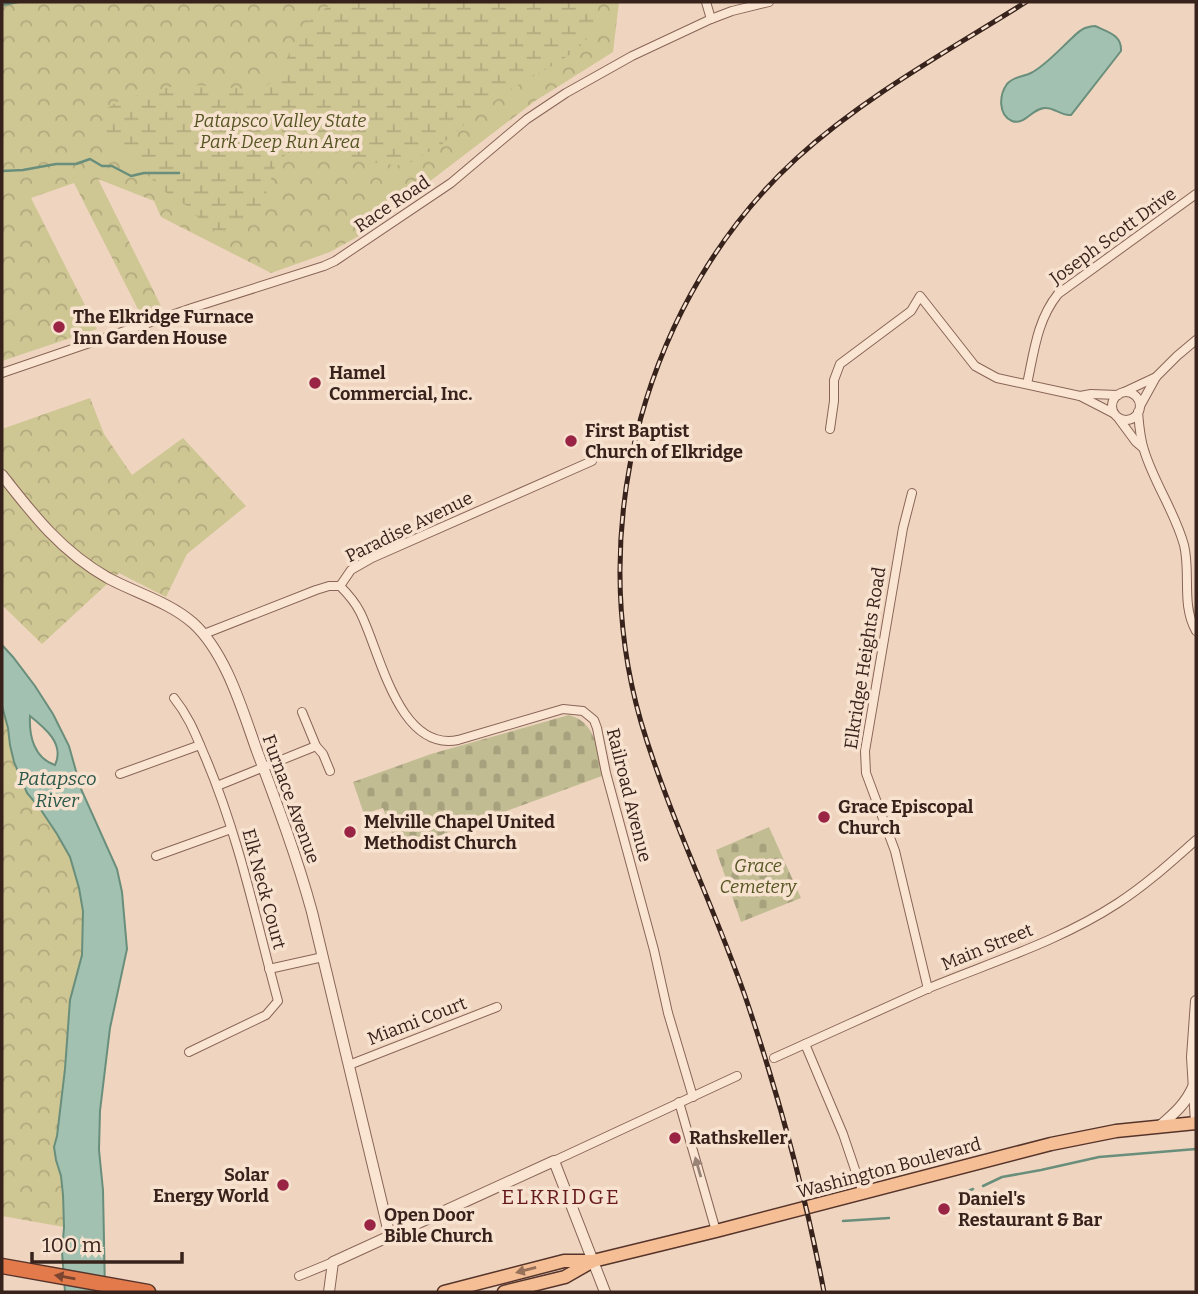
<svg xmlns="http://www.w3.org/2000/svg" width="1198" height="1294" font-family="Bitter,serif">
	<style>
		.forest { fill: url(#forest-crowns) }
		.wetland { fill: url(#wetland-marsh) }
		.cemetery { fill: url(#cemetery-stones) }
		.water { fill: #a2c1b0; stroke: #698f7c; stroke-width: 2; fill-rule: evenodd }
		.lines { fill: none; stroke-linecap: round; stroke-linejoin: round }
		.stream { stroke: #698f7c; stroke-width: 2.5 }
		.minor-casing { stroke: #896557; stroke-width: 10 }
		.tertiary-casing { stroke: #896557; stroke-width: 12 }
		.primary-casing { stroke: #56342b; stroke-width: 15 }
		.motorway-casing { stroke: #56342b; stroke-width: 17 }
		.minor { stroke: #fae4d2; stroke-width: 8 }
		.tertiary { stroke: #fae4d2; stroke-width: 10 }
		.primary { stroke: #f5be95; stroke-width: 12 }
		.motorway { stroke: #e37a4b; stroke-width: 14 }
		.rail-casing { stroke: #38221c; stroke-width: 5 }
		.rail { stroke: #f7e1cf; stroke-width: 2.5; stroke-dasharray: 8; stroke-linecap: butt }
		.oneway { fill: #998377 }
		.oneway2 { fill: #967058 }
		.oneway3 { fill: #7c452f }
		.poi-dot { fill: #9a2443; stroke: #f7e1cf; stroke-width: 2.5 }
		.labels { text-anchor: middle; stroke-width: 7; stroke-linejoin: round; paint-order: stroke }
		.park-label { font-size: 18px; font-style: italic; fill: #552; stroke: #f7e1cf }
		.street-label { font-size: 18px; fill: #38221c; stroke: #f7e1cf }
		.poi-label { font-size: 18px; font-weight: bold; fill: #38221c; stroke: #f7e1cf; text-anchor: start }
		.water-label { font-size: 19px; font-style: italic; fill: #2a584a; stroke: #f7e1cf }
		.quarter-label { font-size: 21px; letter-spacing: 2px; fill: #661a1d; stroke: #f7e1cf }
	</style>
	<defs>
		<pattern id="forest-crowns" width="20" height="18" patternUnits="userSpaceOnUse" patternTransform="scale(1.75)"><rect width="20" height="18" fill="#cec693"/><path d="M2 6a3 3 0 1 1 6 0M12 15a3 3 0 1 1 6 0" fill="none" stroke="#b2aa7e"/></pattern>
		<pattern id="wetland-marsh" width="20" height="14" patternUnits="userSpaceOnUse" patternTransform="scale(1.75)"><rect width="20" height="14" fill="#cec693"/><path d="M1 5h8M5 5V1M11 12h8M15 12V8" fill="none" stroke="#b2aa7e"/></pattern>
		<pattern id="cemetery-stones" width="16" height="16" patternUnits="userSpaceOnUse" patternTransform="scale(1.75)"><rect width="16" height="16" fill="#c2bc93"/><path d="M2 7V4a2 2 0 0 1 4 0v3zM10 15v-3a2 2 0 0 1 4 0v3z" fill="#a7a17e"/></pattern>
	</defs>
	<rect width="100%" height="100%" fill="#efd5bf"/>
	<g class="forest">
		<path d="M2,2h617l-6,50 -78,49 -178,136 -27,15 -59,21 -110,-56 -7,-16 -56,-22 64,129 -21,7 -67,-132 -43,15 66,131 -95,32z"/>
		<path d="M90,398l14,36 28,41 51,-37 63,68 -59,48 -21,43 -47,-24 -77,71 -40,-39v-176z"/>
		<path d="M2,706l6,22 2,17 10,33 7,15 12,14 18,27 13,23 9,31 4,23 -1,44 -12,45 -5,69 -8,67 -3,11 2,13 5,16 3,51 -62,-11z"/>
	</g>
	<path class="wetland" d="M335,2h262l-5,31 -15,17 -27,17 -41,23 -36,27 -32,28 -37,21 -43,-5 -32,-14 -31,-1 -21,15 -18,53 -12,13 -12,4h-16l-13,-4 -16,-19 -26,-17 -35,-34 -25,-20 -3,-12 5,-16 16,-10 60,-15 78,6 18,-12 22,-48 15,-15z"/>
	<g class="cemetery">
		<path d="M569,715c29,8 28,37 33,61l-204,75 -15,-43 -19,6 -11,-32 78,-28z"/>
		<path d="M769,827l32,71 -60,24 -25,-72z"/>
	</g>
	<g class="water">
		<path d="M1095,26c13,6 27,9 26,25l-50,64c-10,1 -16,-7 -25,-7 -13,-1 -21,18 -34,13 -14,-6 -13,-26 -5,-37 7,-8 16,-7 24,-11 14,-7 30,-25 41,-35 4,-4 8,-8 13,-10 3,-1 7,-2 10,-2z"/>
		<path d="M2,645l11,12 22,29 18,28 16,32 12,43 36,80 5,23 5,57 -17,79 -10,83 -1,39 4,40 2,102h-40l-3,-40 2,-25 -1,-32 -2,-19 -5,-16 -2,-13 3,-11 8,-67 5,-69 12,-45 1,-44 -4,-23 -9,-31 -13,-23 -18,-27 -12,-14 -13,-31 -4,-17 -2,-17 -6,-22zM30,716c15,12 35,28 25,49 -21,-7 -26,-29 -25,-49z"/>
	</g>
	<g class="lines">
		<g class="stream">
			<path d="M2,5l16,-3"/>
			<path d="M2,171l21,-1 33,-6h20l14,-5 12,7h10l19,10 13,-3h35"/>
			<path d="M983,1186l19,-9 39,-7 58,-13 97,-8"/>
			<path d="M963,1193l10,-4"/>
			<path d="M843,1221l46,-3"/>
		</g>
		<g class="minor-casing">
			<g id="minor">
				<path d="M706,2l5,17"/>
				<path d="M2,373l190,-65 132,-42 11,-5 116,-78 76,-64 39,-26 66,-37 79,-37 21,-8 37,-9"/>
				<path d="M1027,384c7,-32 10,-64 31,-90l138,-100"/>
				<path d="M1124,392l32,-15"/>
				<circle cx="1126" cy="406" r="14"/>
				<path d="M1080,396l11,-2 27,1"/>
				<path d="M1140,406l16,-29 21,-21 19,-16"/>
				<path d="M1138,412c1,12 2,26 6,38 10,33 31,62 40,95 7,28 -3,60 12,86"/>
				<path d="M1119,419l17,23 7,6"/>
				<path d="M830,429l4,-28v-21l6,-16 71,-53 9,-15 55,70 22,12 83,18 33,17"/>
				<path d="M912,493l-9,35 -38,223 1,22 29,78 33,138"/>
				<path d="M340,586c8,8 15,16 20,26 20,39 38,140 98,128l105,-31 20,2 11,9 3,8 9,45 48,177 14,63 25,84"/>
				<path d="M204,634l112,-44 13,-4h11l11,-16 21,-12 220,-97"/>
				<path d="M174,698c16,20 22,38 32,61 33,78 50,161 72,242l-12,14 -77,37"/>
				<path d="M302,712l14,34 7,8 7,17"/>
				<path d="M120,774l80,-29"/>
				<path d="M217,786l99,-40"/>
				<path d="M156,856l75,-27"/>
				<path d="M269,969l54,-12"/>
				<path d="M805,1044l38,90 20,59"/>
				<path d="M774,1058c52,-23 103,-47 155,-70 63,-26 131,-47 189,-85 28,-18 53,-41 78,-63"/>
				<path d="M349,1065l148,-58"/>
				<path d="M679,1102l37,129"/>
				<path d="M554,1161l183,-85"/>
				<path d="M299,1276l34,-14"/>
			</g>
		</g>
		<g class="tertiary-casing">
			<g id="tertiary">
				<path d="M2,475c32,41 60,77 106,103 28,15 61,24 85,45 33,30 49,86 64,128 20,53 40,106 55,161l78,325"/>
				<path d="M1196,1123l-4,-66 4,-56"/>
				<path d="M1161,1125c14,-12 25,-22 32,-38"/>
				<path d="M329,1292l4,-30 221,-101 51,131"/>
			</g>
		</g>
		<g class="primary-casing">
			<g id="primary">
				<path d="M444,1292l120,-31h29"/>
				<path d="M504,1292l61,-15 28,-16 123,-30 335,-87 65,-13 80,-8"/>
			</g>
		</g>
		<g class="motorway-casing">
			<path id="motorway" d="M2,1266l146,26"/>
		</g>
		<use href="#minor" class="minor"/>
		<use href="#tertiary" class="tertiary"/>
		<use href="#primary" class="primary"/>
		<use href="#motorway" class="motorway"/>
		<g class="rail-casing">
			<path id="rail" d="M824,1292c-19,-100 -46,-199 -79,-296 -32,-92 -76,-180 -104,-274 -57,-196 4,-425 156,-564 68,-62 151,-107 229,-156"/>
		</g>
		<use href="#rail" class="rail"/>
	</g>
	<defs><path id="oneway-solid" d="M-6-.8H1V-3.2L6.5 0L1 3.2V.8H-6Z" transform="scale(1.75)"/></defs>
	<use class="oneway" href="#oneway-solid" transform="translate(698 1167) rotate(-106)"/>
	<use class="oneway2" href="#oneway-solid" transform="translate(526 1270) rotate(165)"/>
	<use class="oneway3" href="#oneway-solid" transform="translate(65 1277) rotate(-170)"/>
	<g class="poi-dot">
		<circle cx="59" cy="327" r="7"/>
		<circle cx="315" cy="383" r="7"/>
		<circle cx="571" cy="441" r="7"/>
		<circle cx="824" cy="817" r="7"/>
		<circle cx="350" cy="832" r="7"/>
		<circle cx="675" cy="1138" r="7"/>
		<circle cx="283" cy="1185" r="7"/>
		<circle cx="944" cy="1209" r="7"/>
		<circle cx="370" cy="1225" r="7"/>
	</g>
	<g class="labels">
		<g class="park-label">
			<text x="280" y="127">Patapsco Valley State<tspan x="280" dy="21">Park Deep Run Area</tspan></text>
			<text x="758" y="872">Grace<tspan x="758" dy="21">Cemetery</tspan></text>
		</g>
		<g class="street-label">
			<text transform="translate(392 204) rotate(-34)" y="6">Race Road</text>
			<text transform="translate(1113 236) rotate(-36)" y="6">Joseph Scott Drive</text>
			<text transform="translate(409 527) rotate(-26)" y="6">Paradise Avenue</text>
			<text transform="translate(865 658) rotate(-81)" y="6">Elkridge Heights Road</text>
			<text transform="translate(629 795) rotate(76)" y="6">Railroad Avenue</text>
			<text transform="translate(291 799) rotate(70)" y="6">Furnace Avenue</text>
			<text transform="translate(264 889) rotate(75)" y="6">Elk Neck Court</text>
			<text transform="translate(987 947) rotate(-22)" y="6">Main Street</text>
			<text transform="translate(417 1021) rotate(-21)" y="6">Miami Court</text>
			<text transform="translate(889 1168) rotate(-15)" y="6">Washington Boulevard</text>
		</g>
		<g class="poi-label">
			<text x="73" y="323">The Elkridge Furnace<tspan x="73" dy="21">Inn Garden House</tspan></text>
			<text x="329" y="379">Hamel<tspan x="329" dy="21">Commercial, Inc.</tspan></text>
			<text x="585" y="437">First Baptist<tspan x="585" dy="21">Church of Elkridge</tspan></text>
			<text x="838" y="813">Grace Episcopal<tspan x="838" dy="21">Church</tspan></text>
			<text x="364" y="828">Melville Chapel United<tspan x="364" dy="21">Methodist Church</tspan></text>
			<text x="689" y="1144">Rathskeller</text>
			<text x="269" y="1181" text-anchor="end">Solar<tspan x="269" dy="21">Energy World</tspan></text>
			<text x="958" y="1205">Daniel's<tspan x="958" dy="21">Restaurant &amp; Bar</tspan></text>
			<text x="384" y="1221">Open Door<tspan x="384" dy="21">Bible Church</tspan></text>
		</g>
		<g class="water-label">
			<text x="57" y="785">Patapsco<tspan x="57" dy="22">River</tspan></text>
		</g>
		<g class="quarter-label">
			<text x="561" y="1204">ELKRIDGE</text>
		</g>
	</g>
	<rect width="1198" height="1294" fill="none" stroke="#38221c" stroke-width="7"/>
	<path d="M32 1252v10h150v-10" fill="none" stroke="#38221c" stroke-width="3.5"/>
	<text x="42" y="1252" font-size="21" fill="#38221c" stroke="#f7e1cf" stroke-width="5" paint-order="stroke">100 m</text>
</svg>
